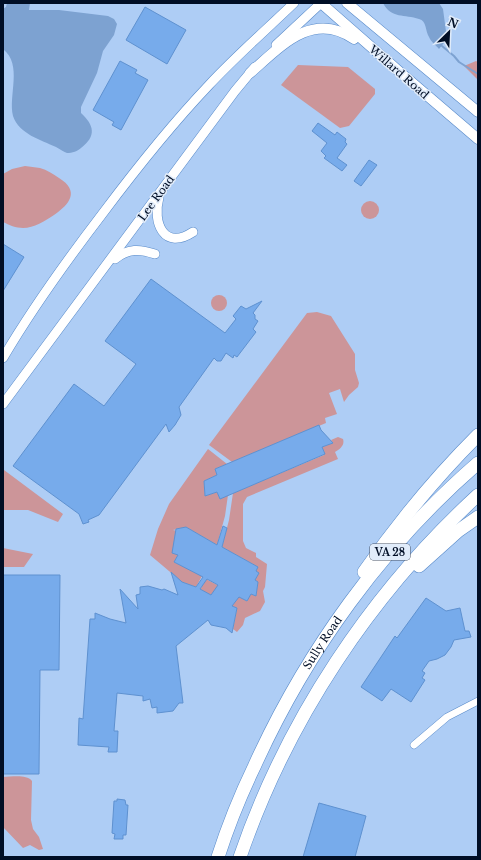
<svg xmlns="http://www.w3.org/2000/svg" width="481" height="860" font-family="'Libre Baskerville',serif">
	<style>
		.green { fill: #cc9599 }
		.water { fill: #7da2d1 }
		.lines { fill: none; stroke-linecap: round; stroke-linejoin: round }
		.stream { stroke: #7da2d1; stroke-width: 2 }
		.building { fill: #77abeb; stroke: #5e91d0; fill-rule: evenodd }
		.minor-casing { stroke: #588ac9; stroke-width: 8 }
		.tertiary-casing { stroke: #588ac9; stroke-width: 10 }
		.secondary-casing { stroke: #588ac9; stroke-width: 11 }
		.motorway-casing { stroke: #588ac9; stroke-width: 14 }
		.minor { stroke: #fff; stroke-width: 7 }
		.tertiary { stroke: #fff; stroke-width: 9 }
		.secondary { stroke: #fff; stroke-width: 10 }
		.motorway { stroke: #fff; stroke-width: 13 }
		.labels { text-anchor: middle; stroke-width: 3; stroke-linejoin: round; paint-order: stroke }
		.shield { fill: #e1ecfa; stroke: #445165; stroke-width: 1 }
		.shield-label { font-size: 10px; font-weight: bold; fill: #000e25 }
		.street-label { font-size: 11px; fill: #000e25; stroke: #e1ecfa }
	</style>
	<rect width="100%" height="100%" fill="#aecdf5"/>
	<g class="green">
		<path d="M476,61l2,1v18l-14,-14z"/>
		<path d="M298,65l50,2 27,22v5l-26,32 -9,2 -59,-43z"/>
		<path d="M25,166c5,1 10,1 15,2 7,2 13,6 19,10 21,13 11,26 -5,37 -9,6 -20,13 -31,13 -7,0 -14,-3 -20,-6v-48l9,-5z"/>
		<circle cx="370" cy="210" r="9"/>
		<circle cx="219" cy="303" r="8"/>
		<path d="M317,312l14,4 24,38v16l4,13 -1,4 -9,8 -5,7 -4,-13 -11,4 8,21 -12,4 1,5 -94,39 -23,-17 98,-132z"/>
		<path d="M338,437l5,2c2,6 -3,10 -8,13l3,7 -91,38 -4,7v37l3,7 10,5v4l11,7 -2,23 -2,4 2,11 -5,9 -15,7 -2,7 -6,7 -4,-3 4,-21 -5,-2 2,-3 -21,-10 -2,2 -11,-5 6,-11 41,22 4,-7 5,2 2,-14 -3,-2 4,-7 -3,-2 2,-4 -36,-20 7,-27 4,-27 91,-38 -2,-8 11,-4 -2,-3z"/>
		<path d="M208,449l19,15 -12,5 2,6 -13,6 1,15 12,-4 3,7 8,-4 -3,21 -8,29 -31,-18 -13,3 4,1 1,24 -4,7 28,14 -6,11 -14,-5 -32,-27 8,-26 11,-25z"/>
		<path d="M4,470l59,44 -5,8 -30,-12h-25z"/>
		<path d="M3,548l30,6 -9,13h-21z"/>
		<path d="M3,777c9,0 23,-3 29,4l-1,39 2,9 6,8 4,12 -4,1 -9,-5 -7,3 -20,-21z"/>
	</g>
	<g class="water">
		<path d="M7,3h23l-1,7h30l49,6 6,3 3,5 -3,11 -11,16 -6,22 -16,34v6c13,12 16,23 0,35 -3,3 -9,5 -14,5 -3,-1 -7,-4 -11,-6 -15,-7 -37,-13 -43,-31 -5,-21 10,-51 -10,-67v-40l3,-2z"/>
		<path d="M383,3h56l4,6 4,30 -8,10c-3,-4 -8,-7 -10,-12 -4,-6 -2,-16 -10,-18 -14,-5 -28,0 -36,-16z"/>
	</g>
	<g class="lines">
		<path class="stream" d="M442,46l12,10 5,6 19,12"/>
	</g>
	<g class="building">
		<path d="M145,7l41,23 -19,34 -41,-24z"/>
		<path d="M120,61l17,9 -2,3 13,7 -27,50 -9,-5 2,-3 -21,-12z"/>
		<path d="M318,123l17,12 2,-3 9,7 -1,3 2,2 -10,14 10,7 -5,6 -18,-13 2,-2 -5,-5 6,-8 -15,-12z"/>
		<path d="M369,160l8,5 -16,21 -7,-5z"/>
		<path d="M3,244l21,13 -21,34z"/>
		<path d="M151,279l74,54 11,-14 -3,-3 8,-10 5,3 16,-8 -9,12 2,2v4l3,2 -5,8 3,3 -19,25 -3,-2 -1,3 -7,-5 -5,8h-4l-3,-3 -35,49 2,8 -6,10 -6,7 -3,-8 -67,91 -11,5 1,2 -6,2 -4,-10 -66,-48 61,-82 30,22 32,-42 -31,-23z"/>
		<path d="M319,425l2,5 12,13 -11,4 3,7 -105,45 -3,-7 -12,4 -1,-15 13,-6 -2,-6z"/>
		<path d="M223,526l4,2 -5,19 36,20 -2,4 3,2 -4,7 3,2 -2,14 -5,-2 -4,7 -8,-4 -7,9 5,2 -5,25 -6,-5 -15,-3 -3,-5 -32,26 7,57h-4l-6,8 -16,2v-6l-5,1 -2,-9 -7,2v-5l-26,-3 -3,38h4l-1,21h-9l1,-5 -31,-2 1,-27 4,1 7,-100h5v-6l15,6 16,4 -6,-34 18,20 -2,-14 4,-1v-7l8,-1 14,4 2,-1 14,6 -7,-23 11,10 14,5 7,-10 -29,-15 4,-7 -6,-2 4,-24 10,-2 31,18zM207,579l11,6 -7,10 -11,-6z"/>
		<path d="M3,575h57l-1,95h-19l-1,104h-36z"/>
		<path d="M426,598l20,13 14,-3 5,23h4l2,6 -17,3 -3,7 -6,8 -8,4 -8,2 -7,10 3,2 -3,5 3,2 -14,22 -20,-13 -9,12 -21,-14 34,-51 2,2z"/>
		<path d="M117,799l8,1 1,5h2l-2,30h-3v4h-9l1,-5 -3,-1 2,-32h3z"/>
		<path d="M319,803l47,13 -11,41h-52z"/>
	</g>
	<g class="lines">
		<g class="minor-casing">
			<path id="minor" d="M414,745l33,-28 31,-16"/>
		</g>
		<g class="tertiary-casing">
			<g id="tertiary">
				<path d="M276,45l45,-42"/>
				<path d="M159,197c-7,26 5,54 34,35"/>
				<path d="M115,259c13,-11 25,-10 40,-5"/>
				<path d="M3,358c30,-51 64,-98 100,-145 33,-44 68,-88 106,-128 27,-29 57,-55 85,-82"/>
				<path d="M3,404l232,-313 20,-24"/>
			</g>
		</g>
		<g class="secondary-casing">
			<g id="secondary">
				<path d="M321,3l81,71 76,65"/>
				<path d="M347,3l131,109"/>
				<path d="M250,73c30,-26 62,-63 104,-34"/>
			</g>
		</g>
		<g class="motorway-casing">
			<g id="motorway">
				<path d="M419,566l39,-35 20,-14"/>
				<path d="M364,572c34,-49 72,-95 114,-137"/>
				<path id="s1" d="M218,857c10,-31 22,-61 36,-90 52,-115 128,-221 224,-304"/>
				<path d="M240,857c47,-137 131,-264 238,-362"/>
			</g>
		</g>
		<use href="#minor" class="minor"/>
		<use href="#tertiary" class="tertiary"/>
		<use href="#secondary" class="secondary"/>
		<use href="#motorway" class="motorway"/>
	</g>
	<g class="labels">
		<rect class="shield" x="370" y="544" width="40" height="16" rx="3"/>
		<g class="shield-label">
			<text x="390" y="556">VA 28</text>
		</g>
		<g class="street-label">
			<text transform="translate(399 72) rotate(41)" y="4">Willard Road</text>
			<text transform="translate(156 198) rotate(-54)" y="4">Lee Road</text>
			<text dy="4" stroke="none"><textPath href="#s1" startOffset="239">Sully Road</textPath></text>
		</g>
	</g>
	<rect width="481" height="860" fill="none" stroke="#000e25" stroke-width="8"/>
	<g transform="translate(449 32) rotate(24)" stroke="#e1ecfa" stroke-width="3" paint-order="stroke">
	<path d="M0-3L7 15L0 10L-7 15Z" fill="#000e25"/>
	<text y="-6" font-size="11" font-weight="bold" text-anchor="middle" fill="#000e25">N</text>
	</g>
</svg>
